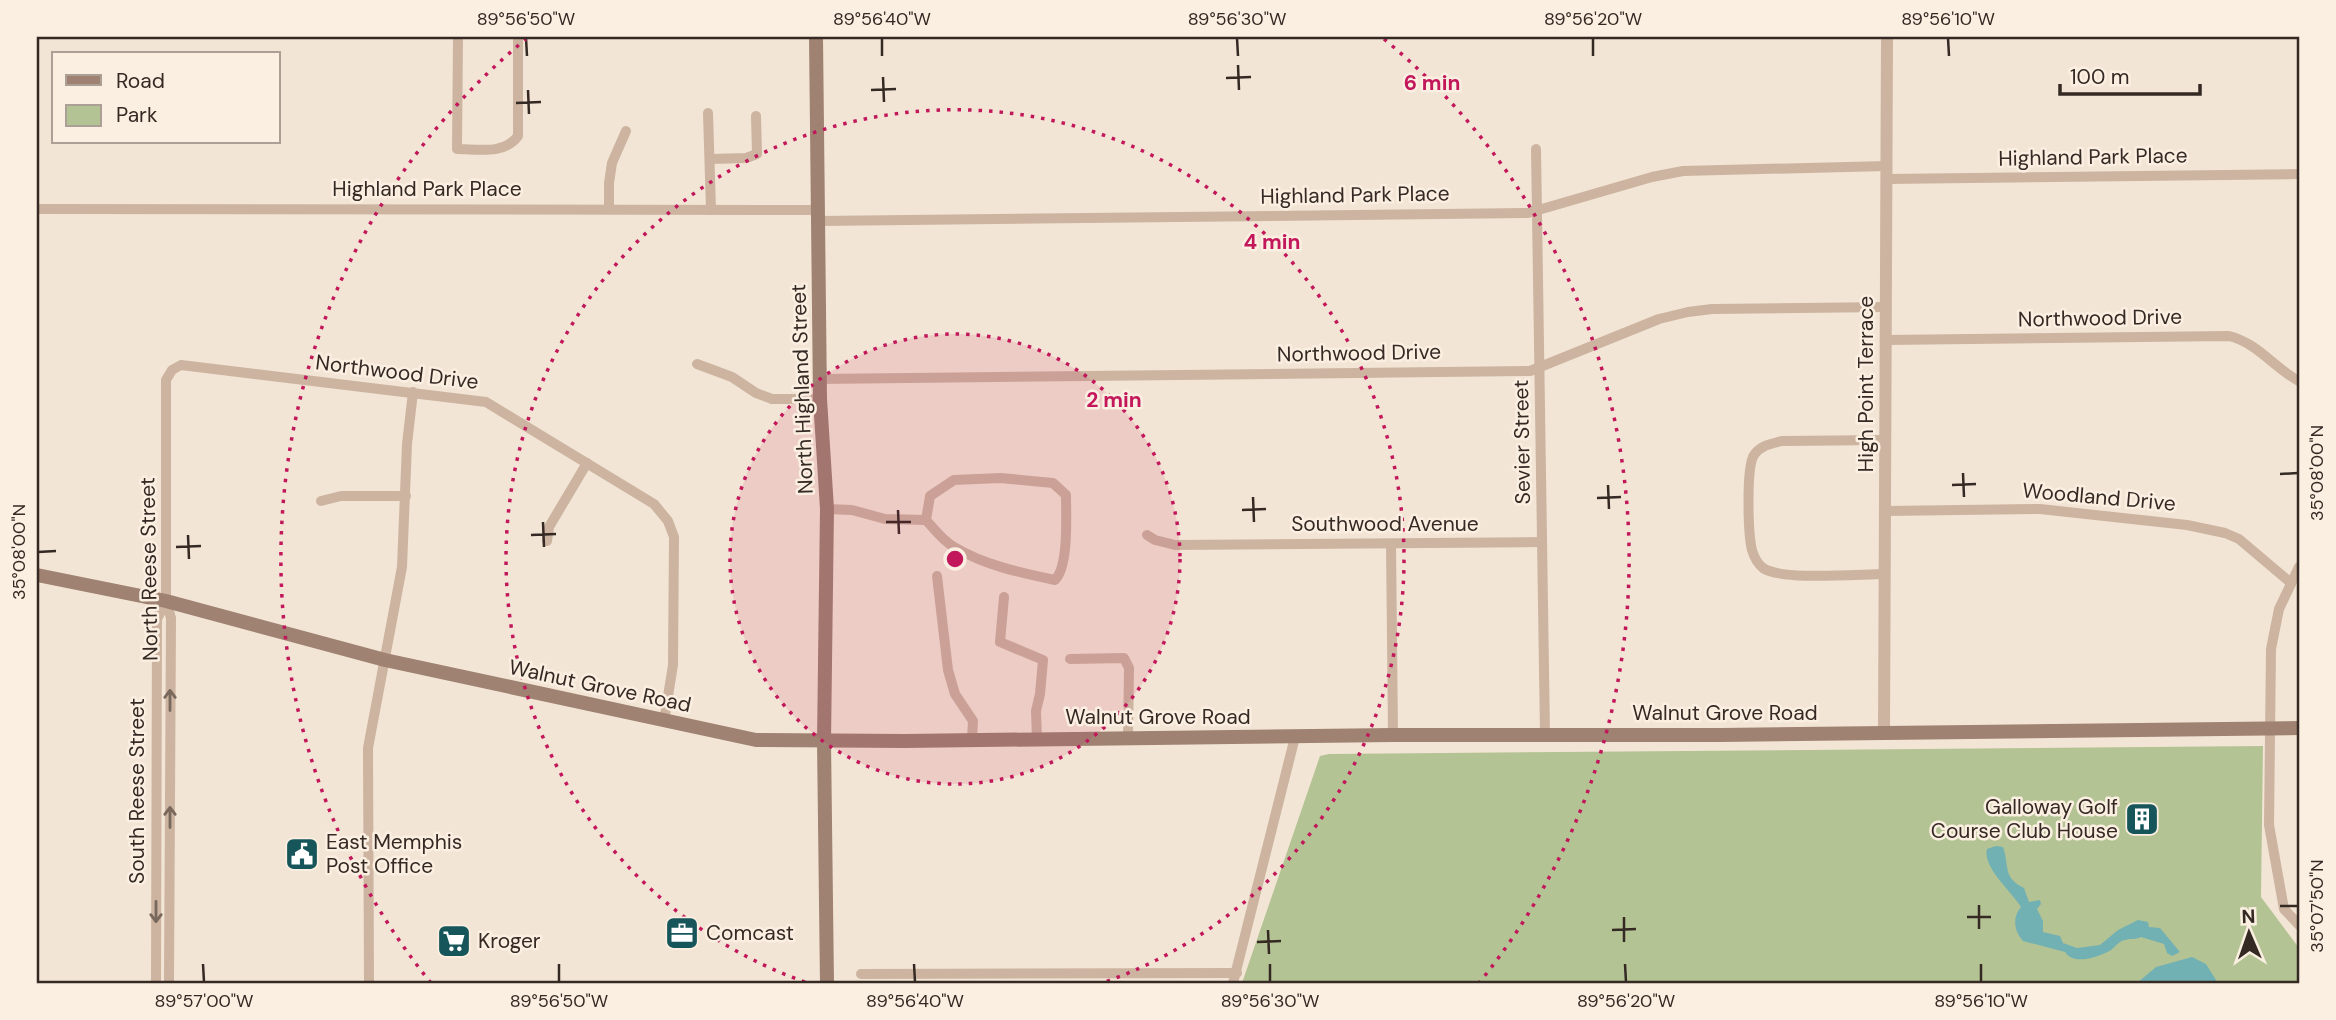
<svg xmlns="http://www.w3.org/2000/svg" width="2336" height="1020" font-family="'DM Sans',sans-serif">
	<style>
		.green { fill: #b4c394 }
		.water { fill: #72b1b3 }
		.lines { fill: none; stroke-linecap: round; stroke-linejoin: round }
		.minor { stroke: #ccb4a0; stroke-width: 10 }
		.tertiary { stroke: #ccb4a0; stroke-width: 12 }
		.secondary { stroke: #9f8272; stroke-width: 14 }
		.oneway { stroke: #79685c }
		.ticks { fill: none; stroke: #352924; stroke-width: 2.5 }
		.ring { fill: none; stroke: #c2185b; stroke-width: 3.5; stroke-dasharray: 3.5 7 }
		.labels { text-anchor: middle; stroke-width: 5; stroke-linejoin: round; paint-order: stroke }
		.street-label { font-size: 21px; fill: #352924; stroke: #fbefe2 }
		.poi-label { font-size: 21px; fill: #352924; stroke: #fbefe2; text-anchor: start }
		.centre { fill: #c2185b; stroke: #fbefe2; stroke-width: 3.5 }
		.ring-label { font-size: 21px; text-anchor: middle; font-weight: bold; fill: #c2185b; stroke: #fbefe2; stroke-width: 5; stroke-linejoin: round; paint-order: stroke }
		.neatline { fill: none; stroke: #352924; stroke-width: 2.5 }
		.ticks-label { font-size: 18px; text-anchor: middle; fill: #352924 }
	</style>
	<rect width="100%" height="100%" fill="#f3e5d5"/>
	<path class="green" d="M2263,746l-2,151 38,51v35h-1057l78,-227 9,-2z"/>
	<g class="water">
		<path d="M1996,846l7,1c7,20 -1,30 21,41l5,14 11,-2 1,4 -4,5 6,12v11l17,4 3,7 14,5 23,-3 18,-15 20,-10 10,2 1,5 11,1 20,24 -8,4 -5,-3 -3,-9 -23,-7c-6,3 -10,1 -16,3 -6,1 -9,6 -14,10 -12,7 -37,16 -46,2l-42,-11c-9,-10 -11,-24 -2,-34 -9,-15 -39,-40 -34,-58z"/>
		<path d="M2192,957l14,7 12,19h-81l19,-16z"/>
	</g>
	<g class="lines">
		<g class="minor">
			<path d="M458,37l-1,112c21,0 47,6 61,-13v-99"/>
			<path d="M708,113l3,97"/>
			<path d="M1536,149l9,585"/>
			<path d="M711,159l35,-1 11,-4 -1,-38"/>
			<path d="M1887,179l412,-5"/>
			<path d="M609,208v-25l3,-20 14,-32"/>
			<path d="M37,209l781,1"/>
			<path d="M818,221l710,-8 124,-36 31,-6 204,-5"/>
			<path d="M1886,340l343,-4c29,7 45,32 70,45"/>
			<path d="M697,364l35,13 24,16 16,6h48"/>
			<path d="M820,379l710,-8 129,-52 29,-7 24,-3 174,-2"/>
			<path d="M1001,478l52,5 13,12c0,20 3,71 -11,85 -34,-7 -71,-15 -101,-33 -11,-6 -20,-18 -28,-27l4,-24 24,-16z"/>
			<path d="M321,501l20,-5h65"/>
			<path d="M827,509l25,1 33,9 41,1"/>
			<path d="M1885,511l155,-2 147,16 38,8 14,6 52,44"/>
			<path d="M1147,535l8,5 20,5 367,-3"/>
			<path d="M547,541l2,-14 38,-64"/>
			<path d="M1391,544l2,191"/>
			<path d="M2299,567l-20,42 -8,40 -2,176 15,84 15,16"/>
			<path d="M1885,574c-26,0 -103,7 -122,-6 -6,-5 -9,-11 -11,-18 -4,-16 -6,-83 2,-95 7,-10 17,-11 28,-14l103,-1"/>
			<path d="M937,576l11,94 7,24 18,27 -1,18"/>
			<path d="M1004,597l-4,45 43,18 -3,34 -4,17 1,28"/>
			<path d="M1070,659l54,-1 5,10 -1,71"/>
			<path d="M861,974l376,-1"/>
			<path d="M156,983l1,-364 9,-18"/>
			<path d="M169,983l2,-365 -5,-17v-221l6,-10 9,-5 305,37 168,102 14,17 6,16 -1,128 -9,56"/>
			<path d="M369,983l-1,-235 34,-181 5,-123 6,-52"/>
			<path d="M1233,983l62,-246"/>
		</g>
		<path class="tertiary" d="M1884,732l3,-695"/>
		<g class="secondary">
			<path d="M816,37l4,362 7,110 -3,232 3,242"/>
			<path d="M37,575l129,26 219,59 371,80 149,1 488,-6h327l579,-7"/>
		</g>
	</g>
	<defs><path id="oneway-shaft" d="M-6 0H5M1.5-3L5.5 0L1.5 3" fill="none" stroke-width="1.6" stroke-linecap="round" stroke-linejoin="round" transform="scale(1.75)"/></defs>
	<g class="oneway">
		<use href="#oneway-shaft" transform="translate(170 700) rotate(-90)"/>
		<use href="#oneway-shaft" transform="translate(170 817) rotate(-90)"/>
		<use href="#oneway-shaft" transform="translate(156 912) rotate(90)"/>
	</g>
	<path class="ticks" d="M526,38l1,18M882,38v18M1237,38l1,18M1593,38v18M1948,38l1,18M1238,65l1,25M883,77l1,25M1226,78l25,-1M528,90l1,24M871,90l25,-1M516,103l25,-1M1963,473l1,24M2280,474l18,-1M1608,485l1,24M1952,485l24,-1M1253,497l1,25M1597,498l24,-1M898,510l1,24M1242,510l24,-1M543,522l1,25M886,522h25M188,535l1,24M531,535l25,-1M176,547l25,-1M38,552l18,-1M1979,905v24M2280,906h18M1624,917v25M1967,917h24M1268,930l1,24M1612,930l24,-1M1257,942l24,-1M203,964l1,18M559,964v18M914,964l1,18M1270,964v18M1625,964l1,18M1981,964v18"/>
	<circle cx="955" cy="559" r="225" fill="#c2185b" fill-opacity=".12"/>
	<g class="ring">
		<circle cx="955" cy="559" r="225"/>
		<path d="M805 982A449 449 0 1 1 1105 982"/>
		<path d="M431 983A674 674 0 0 1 526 39M1384 39A674 674 0 0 1 1479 983"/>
	</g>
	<defs>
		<g id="building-square" transform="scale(1.75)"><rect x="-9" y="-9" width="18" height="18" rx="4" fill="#16565a" stroke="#fbefe2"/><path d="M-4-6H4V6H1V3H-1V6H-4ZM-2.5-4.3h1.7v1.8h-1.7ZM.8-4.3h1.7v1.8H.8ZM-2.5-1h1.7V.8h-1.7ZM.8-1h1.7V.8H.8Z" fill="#fff"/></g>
		<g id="civic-square" transform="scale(1.75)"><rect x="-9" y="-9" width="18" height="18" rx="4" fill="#16565a" stroke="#fbefe2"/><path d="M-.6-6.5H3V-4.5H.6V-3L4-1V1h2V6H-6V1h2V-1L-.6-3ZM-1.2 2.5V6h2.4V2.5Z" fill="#fff"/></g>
		<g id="office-square" transform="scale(1.75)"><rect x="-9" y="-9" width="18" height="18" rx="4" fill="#16565a" stroke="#fbefe2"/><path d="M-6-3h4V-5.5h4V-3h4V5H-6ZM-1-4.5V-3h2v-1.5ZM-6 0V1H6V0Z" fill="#fff"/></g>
		<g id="supermarket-square" transform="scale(1.75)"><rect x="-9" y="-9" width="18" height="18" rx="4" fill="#16565a" stroke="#fbefe2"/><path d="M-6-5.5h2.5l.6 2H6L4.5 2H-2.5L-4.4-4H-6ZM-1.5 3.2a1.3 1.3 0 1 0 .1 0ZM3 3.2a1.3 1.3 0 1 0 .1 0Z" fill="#fff"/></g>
	</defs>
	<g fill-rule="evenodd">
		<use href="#building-square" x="2142" y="819"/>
		<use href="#civic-square" x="302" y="854"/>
		<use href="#office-square" x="682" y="933"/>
		<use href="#supermarket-square" x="454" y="941"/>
	</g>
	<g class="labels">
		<g class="street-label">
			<text transform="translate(2093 157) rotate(-1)" y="7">Highland Park Place</text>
			<text x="427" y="196">Highland Park Place</text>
			<text transform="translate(1355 195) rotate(-1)" y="7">Highland Park Place</text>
			<text transform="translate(2100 318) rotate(-1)" y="7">Northwood Drive</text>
			<text transform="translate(1359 353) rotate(-1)" y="7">Northwood Drive</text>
			<text transform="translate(397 372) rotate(7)" y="7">Northwood Drive</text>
			<text transform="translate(1866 384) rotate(-90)" y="7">High Point Terrace</text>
			<text transform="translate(802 389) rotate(-92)" y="7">North Highland Street</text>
			<text transform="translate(1522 442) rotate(-91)" y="7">Sevier Street</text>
			<text transform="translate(2099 497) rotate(5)" y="7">Woodland Drive</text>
			<text x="1385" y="531">Southwood Avenue</text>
			<text transform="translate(149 569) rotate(-91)" y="7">North Reese Street</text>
			<text transform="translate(600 686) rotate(12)" y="7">Walnut Grove Road</text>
			<text x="1725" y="720">Walnut Grove Road</text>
			<text x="1158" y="724">Walnut Grove Road</text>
			<text transform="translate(137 791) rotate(-90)" y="7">South Reese Street</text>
		</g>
		<g class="poi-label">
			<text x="2118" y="814" text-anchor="end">Galloway Golf<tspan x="2118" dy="24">Course Club House</tspan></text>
			<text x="326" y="849">East Memphis<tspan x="326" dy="24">Post Office</tspan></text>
			<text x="706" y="940">Comcast</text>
			<text x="478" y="948">Kroger</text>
		</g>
	</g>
	<circle cx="955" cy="559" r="10" class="centre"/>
	<g class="ring-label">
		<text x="1432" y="90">6 min</text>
		<text x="1272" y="249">4 min</text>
		<text x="1114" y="407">2 min</text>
	</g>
	<rect width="2336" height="1020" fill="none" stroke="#fbefe2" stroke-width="77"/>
	<rect x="52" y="52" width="228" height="91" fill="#fbefe2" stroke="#aca096" stroke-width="2"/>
	<rect x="66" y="75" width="35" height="10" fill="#9f8272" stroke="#aca096" stroke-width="2"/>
	<text x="116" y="88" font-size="21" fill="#352924">Road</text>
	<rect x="66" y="105" width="35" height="21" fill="#b4c394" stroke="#aca096" stroke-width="2"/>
	<text x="116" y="122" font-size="21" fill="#352924">Park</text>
	<g transform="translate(2249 933) rotate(358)" stroke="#fbefe2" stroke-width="5" paint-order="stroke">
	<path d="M0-5L12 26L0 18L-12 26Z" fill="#352924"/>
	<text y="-10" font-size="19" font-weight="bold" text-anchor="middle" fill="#352924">N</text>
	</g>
	<path d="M2060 84v10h140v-10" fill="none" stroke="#352924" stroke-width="3.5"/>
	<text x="2070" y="84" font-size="21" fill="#352924" stroke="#fbefe2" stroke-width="5" paint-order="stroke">100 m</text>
	<rect x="38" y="38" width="2260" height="944" class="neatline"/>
	<g class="ticks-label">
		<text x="526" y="25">89°56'50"W</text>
		<text x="882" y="25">89°56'40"W</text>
		<text x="1237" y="25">89°56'30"W</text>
		<text x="1593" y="25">89°56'20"W</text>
		<text x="1948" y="25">89°56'10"W</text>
		<text transform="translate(2317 473) rotate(-90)" y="6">35°08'00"N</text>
		<text transform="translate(19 552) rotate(-90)" y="6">35°08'00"N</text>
		<text transform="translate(2317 906) rotate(-90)" y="6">35°07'50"N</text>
		<text x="204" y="1007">89°57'00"W</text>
		<text x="559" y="1007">89°56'50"W</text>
		<text x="915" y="1007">89°56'40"W</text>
		<text x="1270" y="1007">89°56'30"W</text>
		<text x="1626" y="1007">89°56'20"W</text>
		<text x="1981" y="1007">89°56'10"W</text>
	</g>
</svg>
